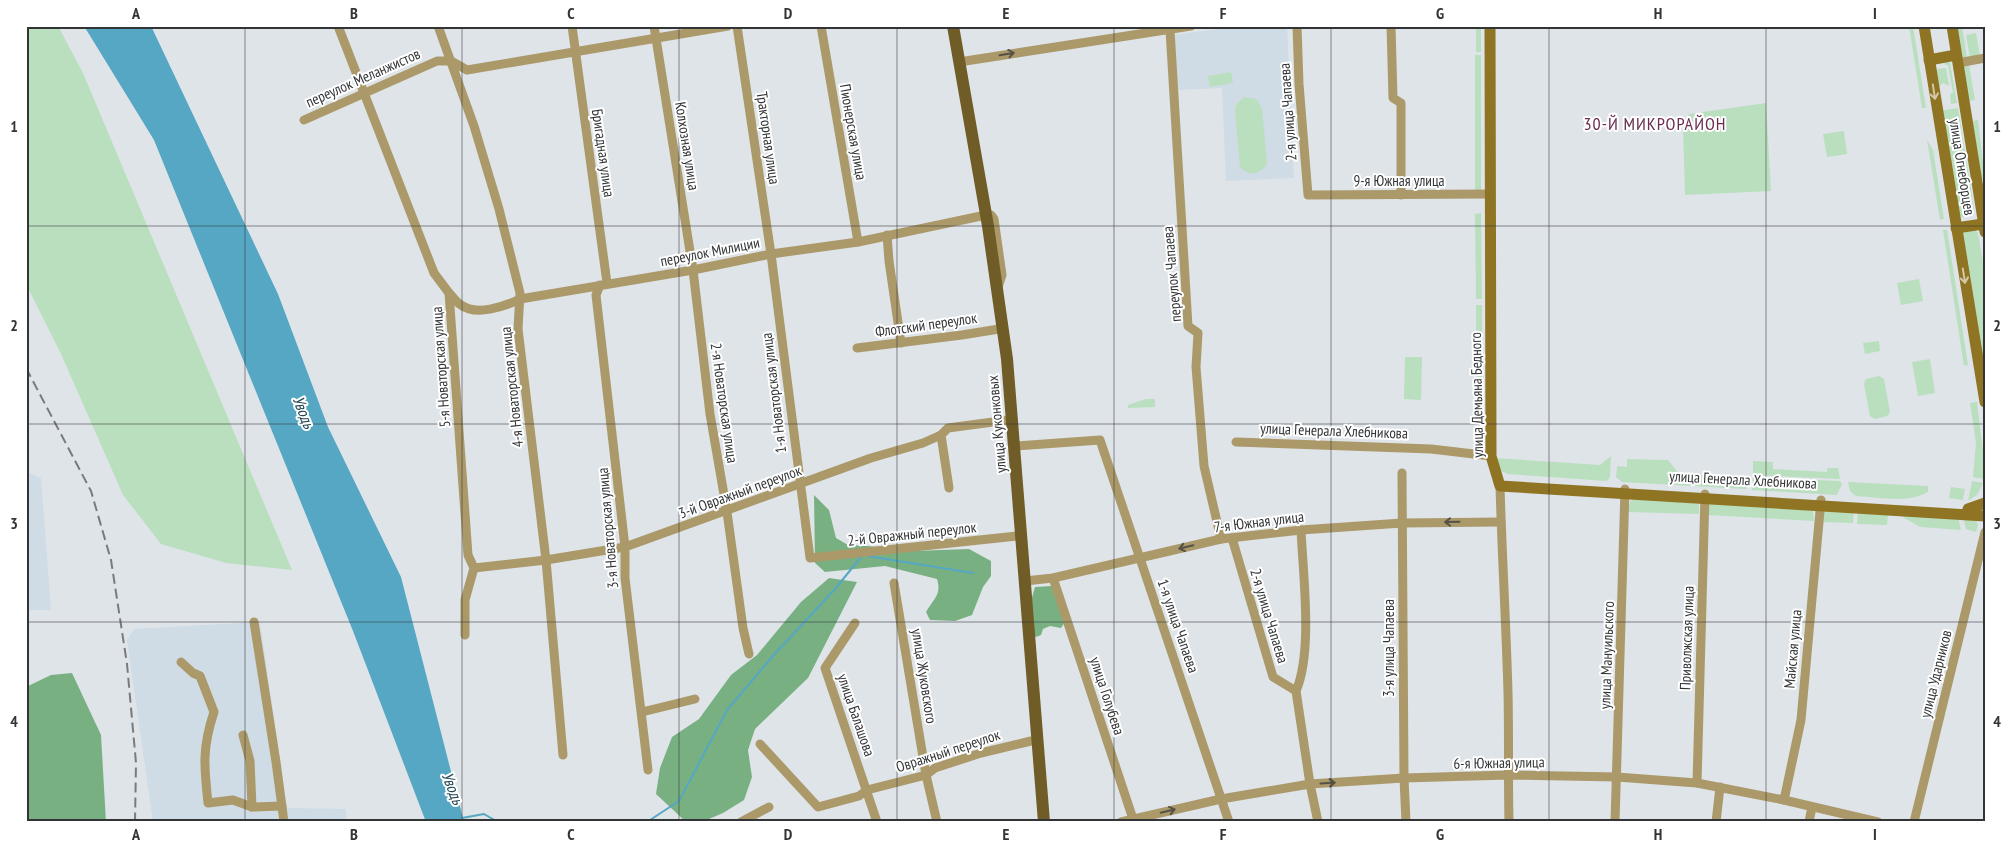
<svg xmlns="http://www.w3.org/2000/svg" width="2011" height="848" font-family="'PT Sans Narrow',sans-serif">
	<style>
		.built { fill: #cfdbe5 }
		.green { fill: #badfbf }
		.forest { fill: #78b082 }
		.water { fill: #56a7c4 }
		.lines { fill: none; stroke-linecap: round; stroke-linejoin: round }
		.stream { stroke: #56a7c4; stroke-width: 2 }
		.street { stroke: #ab996a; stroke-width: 9 }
		.secondary { stroke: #8f7423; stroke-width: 11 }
		.primary { stroke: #6f5c26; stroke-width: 12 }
		.rail { stroke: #787b7e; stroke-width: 2; stroke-dasharray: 10 5; stroke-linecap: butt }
		.oneway { stroke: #565246 }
		.oneway2 { stroke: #d2c7a7 }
		.grid { fill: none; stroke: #323436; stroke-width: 1; stroke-opacity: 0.55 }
		.labels { text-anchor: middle; stroke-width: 4; stroke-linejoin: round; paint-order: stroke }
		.street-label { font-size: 15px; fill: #323436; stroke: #fff }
		.water-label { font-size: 16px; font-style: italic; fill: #204552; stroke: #fff }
		.quarter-label { font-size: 18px; letter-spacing: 1px; fill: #6b2d52; stroke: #fff }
		.neatline { fill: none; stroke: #323436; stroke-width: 2 }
		.grid-label { font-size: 16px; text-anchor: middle; font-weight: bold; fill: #323436 }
	</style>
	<rect width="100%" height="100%" fill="#dfe4e9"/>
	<g class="built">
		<path d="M1239,26h48l7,152 -68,3 -4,-93 -45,2 -3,-55z"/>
		<path d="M26,471l15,7 10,132h-25z"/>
		<path d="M260,622l27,186 59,1v13h-193l-26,-182 7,-11z"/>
	</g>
	<g class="green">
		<path d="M26,26h32l25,47 209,497 -66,-7 -65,-19 -38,-49 -62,-141 -35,-70z"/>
		<rect x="1476" y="26" width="5" height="26"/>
		<path d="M1909,26h4l13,82h-4z"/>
		<path d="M1957,26h5l5,32 -5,1z"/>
		<path d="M1976,33l4,23 -10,2 -4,-23z"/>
		<rect x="1475" y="55" width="6" height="135"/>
		<path d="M1944,59l6,4 7,40 -6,1 -1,-10 3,-1 -5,-28h-3z"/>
		<path d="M1969,65l6,35 -7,1 -5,-35z"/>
		<path d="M1946,68l3,18 -6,-3 -4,4 -3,-18z"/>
		<path d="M1231,72l2,11 -23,4 -2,-11z"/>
		<path d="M1244,97l12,2 6,9 5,55c-6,12 -18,14 -27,4l-5,-56 1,-6z"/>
		<path d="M1766,103l5,88 -86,4 -2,-66 6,-15z"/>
		<path d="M1958,108l16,100 -4,6 -5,3 -7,-1 -20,-105z"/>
		<path d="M1978,120l7,59 -5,1 -8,-59z"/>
		<path d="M1844,131l3,23 -20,3 -4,-23z"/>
		<path d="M1927,140l6,10 11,69 -4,1z"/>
		<path d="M1481,213l1,86h-6l-1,-85z"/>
		<path d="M1974,229l4,4 7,40v90h-4l-21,-133z"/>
		<path d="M1943,230h4l21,135 -4,1z"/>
		<path d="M1919,279l4,22 -22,4 -4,-22z"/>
		<path d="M1476,305h6v114h-5z"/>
		<path d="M1879,341l1,10 -15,3 -2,-11z"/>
		<path d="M1405,357h17l-1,43 -17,-1z"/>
		<path d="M1930,359l5,34 -17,3 -6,-34z"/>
		<path d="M1879,376l5,3 6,33 -3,4 -12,3 -5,-3 -6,-32 2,-5z"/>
		<path d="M1146,399h9v8l-27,1v-3z"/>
		<path d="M1977,402l8,65 -1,12 -11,-2 3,-34 -6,-40z"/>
		<path d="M1611,456l-1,21 -3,4 -99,-7 -9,-4 -5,-12 106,7z"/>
		<path d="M1627,459l41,1 11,14 68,3 -1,12 -124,-7 -6,-5 1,-11 10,1z"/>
		<path d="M1753,461l20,1v7l54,3v-4h11l2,11 -87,-4z"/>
		<path d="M1753,477l87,4 2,3 -5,11 -85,-5z"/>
		<path d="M1972,481l11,2 -6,12 -9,6z"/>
		<path d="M1848,482l80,4v6c-21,12 -49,5 -72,4l-6,-5z"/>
		<path d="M1951,487l14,2 -2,11 -14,-2z"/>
		<path d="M1634,498l65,6v10l-71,-2 2,-10z"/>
		<path d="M1709,501l104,10 1,10 -106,-6z"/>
		<path d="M1824,511h30l-1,12 -33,-1z"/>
		<path d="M1858,511l30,2 -1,12 -30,-1z"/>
		<path d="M1896,513l62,4 3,13 -41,-3z"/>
		<path d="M1963,517l13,3 2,5 -2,7 -10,-3z"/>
	</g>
	<g class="forest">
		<path d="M814,495l15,15 7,28 12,7 19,1 46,5 56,-2 22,12v15l-8,11 -11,28 -17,6 -25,-1 -4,-8c7,-13 16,-17 11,-33l-52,-13 -60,6 -10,-9z"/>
		<path d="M829,578l28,4 -49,96 -53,51 -7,21 4,27 -8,23 -21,13 -21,9h-16l-30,-28 4,-26 12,-31 27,-18 32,-44 26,-20 44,-53z"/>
		<path d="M1052,586l13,36 -4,6 -11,-2 -7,3 -2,6 -5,2 -3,-3 -2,-33 4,-14z"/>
		<path d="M72,673l29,62 5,87h-80v-135l25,-12z"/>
	</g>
	<path class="water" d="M84,26h67l127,268 50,133 73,150 63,245h-38l-73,-191 -199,-491z"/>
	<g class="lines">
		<g class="stream">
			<path d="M867,556l106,17"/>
			<path d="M462,818l22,-4 14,8"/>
			<path d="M647,822l32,-21 48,-91 45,-53 63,-68 26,-32"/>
		</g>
		<g class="street">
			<path d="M338,26l96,247 15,20 19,262 6,13 -9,32v35"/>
			<path d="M438,26l36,100 25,83 21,84 -2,36 28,231 17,195"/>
			<path d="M572,26l35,257"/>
			<path d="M654,26l39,244 17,144 17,98 16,116 6,26"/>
			<path d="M737,26l34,228 39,304 207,-22"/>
			<path d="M821,26l37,216"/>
			<path d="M1297,26l2,58 9,111 182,-1"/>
			<path d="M1391,26l2,72 8,5v92"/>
			<path d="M1170,30l18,296 10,7 -2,34 8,99 17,73"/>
			<path d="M959,62l232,-36"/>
			<path d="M1958,63l27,-5"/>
			<path d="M304,120l133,-59h14l16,9 261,-44"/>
			<path d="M987,215h4l3,4 8,56 -4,12"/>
			<path d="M887,235l2,26 12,82"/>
			<path d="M600,285l-4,10 29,252v31l23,192"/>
			<path d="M449,293c4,4 7,9 12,12 15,11 43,2 59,-6l173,-29 78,-16 87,-12 123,-26"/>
			<path d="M857,348l105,-13 37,-6"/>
			<path d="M941,435l8,53"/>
			<path d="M1236,442l195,7 60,7"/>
			<path d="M1015,446l85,-6 129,382"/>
			<path d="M1402,473l2,305 2,44"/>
			<path d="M1500,486c2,69 6,137 8,206 1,43 0,86 1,130"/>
			<path d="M1301,530c2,44 12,122 -5,161l14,93 8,38"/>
			<path d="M1232,538l41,139 23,14"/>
			<path d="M474,568l72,-8 79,-13 246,-89 52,-15 18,-8 7,-7 60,-8"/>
			<path d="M1053,578l81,244"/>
			<path d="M1025,581l28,-3 168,-39 80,-9 101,-7 99,-1"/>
			<path d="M894,583l32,192 11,47"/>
			<path d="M254,622l22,140 8,60"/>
			<path d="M855,623l-30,45 52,154"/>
			<path d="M181,662l12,11 7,3 14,36c-12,36 -10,54 -6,91l25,-3 19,7 30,-1"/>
			<path d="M642,712l53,-13"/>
			<path d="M243,735l7,26 2,46"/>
			<path d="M760,744l58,63 41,-11 8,-6 59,-15 9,-7 46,-15 50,-12"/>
			<path d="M1697,783l8,-289"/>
			<path d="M1784,800l17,-80 20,-220"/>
			<path d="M741,822l28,-15"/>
			<path d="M1121,822l100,-23 89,-15 94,-6 104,-3 109,2 80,6 87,17 94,22"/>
			<path d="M1615,822l10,-333"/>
			<path d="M1716,822l4,-35"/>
			<path d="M1809,822l3,-15"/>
			<path d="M1914,822l71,-290"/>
		</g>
		<g class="secondary">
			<path d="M1490,26l1,430 9,30 485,30"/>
			<path d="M1924,26l61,376"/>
			<path d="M1952,26l33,206"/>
			<path d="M1929,60l27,-5"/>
			<path d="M1956,228l27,-4"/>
			<path d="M1968,509l17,-6"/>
		</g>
		<path class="primary" d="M953,26l35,200 19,133 37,463"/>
		<path class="rail" d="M26,368l65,123 20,69 16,104 9,99 -1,59"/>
	</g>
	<defs><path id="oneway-shaft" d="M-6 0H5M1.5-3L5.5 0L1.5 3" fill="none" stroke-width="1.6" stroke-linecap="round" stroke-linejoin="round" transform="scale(1.25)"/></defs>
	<g class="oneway">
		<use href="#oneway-shaft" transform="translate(1007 54) rotate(-10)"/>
		<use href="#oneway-shaft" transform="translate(1452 522) rotate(179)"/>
		<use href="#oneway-shaft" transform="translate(1186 547) rotate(167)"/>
		<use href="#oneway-shaft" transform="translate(1328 783) rotate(-4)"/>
		<use href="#oneway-shaft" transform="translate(1168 811) rotate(-13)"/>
	</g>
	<g class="oneway2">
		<use href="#oneway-shaft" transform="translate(1934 92) rotate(81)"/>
		<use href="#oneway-shaft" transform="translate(1964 276) rotate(81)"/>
	</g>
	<path class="grid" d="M245,26v796M462,26v796M679,26v796M897,26v796M1114,26v796M1331,26v796M1549,26v796M1766,26v796M26,226h1959M26,424h1959M26,622h1959"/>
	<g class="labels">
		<g class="street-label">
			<text transform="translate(363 78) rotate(-24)" y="5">переулок Меланжистов</text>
			<text transform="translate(1288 112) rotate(-94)" y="5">2-я улица Чапаева</text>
			<text transform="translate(853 132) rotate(80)" y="5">Пионерская улица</text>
			<text transform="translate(768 138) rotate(82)" y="5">Тракторная улица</text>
			<text transform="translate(687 146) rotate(81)" y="5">Колхозная улица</text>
			<text transform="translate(603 153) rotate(82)" y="5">Бригадная улица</text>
			<text transform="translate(1962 167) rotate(81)" y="5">улица Огнеборцев</text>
			<text x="1399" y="186">9-я Южная улица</text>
			<text transform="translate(710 252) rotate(-11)" y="5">переулок Милиции</text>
			<text transform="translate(1172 274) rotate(-95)" y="5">переулок Чапаева</text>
			<text transform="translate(926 325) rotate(-8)" y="5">Флотский переулок</text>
			<text transform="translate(441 367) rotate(-94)" y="5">5-я Новаторская улица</text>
			<text transform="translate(512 387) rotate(-96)" y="5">4-я Новаторская улица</text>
			<text transform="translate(774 393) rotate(-97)" y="5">1-я Новаторская улица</text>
			<text transform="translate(1477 395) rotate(-91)" y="5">улица Демьяна Бедного</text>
			<text transform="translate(724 403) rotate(82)" y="5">2-я Новаторская улица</text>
			<text transform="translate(997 424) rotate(-95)" y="5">улица Куконковых</text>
			<text transform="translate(1334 431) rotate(2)" y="5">улица Генерала Хлебникова</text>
			<text transform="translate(1743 480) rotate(3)" y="5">улица Генерала Хлебникова</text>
			<text transform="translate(740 492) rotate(-20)" y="5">3-й Овражный переулок</text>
			<text transform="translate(1259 522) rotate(-7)" y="5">7-я Южная улица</text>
			<text transform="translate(608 528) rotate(-95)" y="5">3-я Новаторская улица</text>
			<text transform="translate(912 534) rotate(-6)" y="5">2-й Овражный переулок</text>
			<text transform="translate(1269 616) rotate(73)" y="5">2-я улица Чапаева</text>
			<text transform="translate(1178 626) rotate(71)" y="5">1-я улица Чапаева</text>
			<text transform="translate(1687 638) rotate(-88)" y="5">Приволжская улица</text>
			<text transform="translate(1389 648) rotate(-90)" y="5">3-я улица Чапаева</text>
			<text transform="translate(1793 649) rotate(-85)" y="5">Майская улица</text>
			<text transform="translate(1607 655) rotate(-88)" y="5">улица Мануильского</text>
			<text transform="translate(1936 674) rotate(-76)" y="5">улица Ударников</text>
			<text transform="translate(924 676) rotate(81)" y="5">улица Жуковского</text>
			<text transform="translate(1107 696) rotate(72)" y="5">улица Голубева</text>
			<text transform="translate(856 715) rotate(71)" y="5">улица Балашова</text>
			<text transform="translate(948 751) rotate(-18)" y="5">Овражный переулок</text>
			<text transform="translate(1499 763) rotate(-1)" y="5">6-я Южная улица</text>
		</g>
		<g class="water-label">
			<text transform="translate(304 412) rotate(69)" y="6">Уводь</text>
			<text transform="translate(453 788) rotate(69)" y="6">Уводь</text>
		</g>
		<g class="quarter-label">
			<text x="1655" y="130">30-Й МИКРОРАЙОН</text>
		</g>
	</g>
	<rect width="2011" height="848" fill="none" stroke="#ffffff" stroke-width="55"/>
	<rect x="28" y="28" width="1956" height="792" class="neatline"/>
	<g class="grid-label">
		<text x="136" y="19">A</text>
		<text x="354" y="19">B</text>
		<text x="571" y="19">C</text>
		<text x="788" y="19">D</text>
		<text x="1006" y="19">E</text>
		<text x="1223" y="19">F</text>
		<text x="1440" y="19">G</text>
		<text x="1658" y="19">H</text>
		<text x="1875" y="19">I</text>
		<text x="14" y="132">1</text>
		<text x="1997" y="132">1</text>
		<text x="14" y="331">2</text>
		<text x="1997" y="331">2</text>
		<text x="14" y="529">3</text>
		<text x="1997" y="529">3</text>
		<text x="14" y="727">4</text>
		<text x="1997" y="727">4</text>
		<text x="136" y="840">A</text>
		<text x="354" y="840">B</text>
		<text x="571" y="840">C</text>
		<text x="788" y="840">D</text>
		<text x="1006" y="840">E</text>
		<text x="1223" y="840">F</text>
		<text x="1440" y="840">G</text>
		<text x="1658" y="840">H</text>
		<text x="1875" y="840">I</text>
	</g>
</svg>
